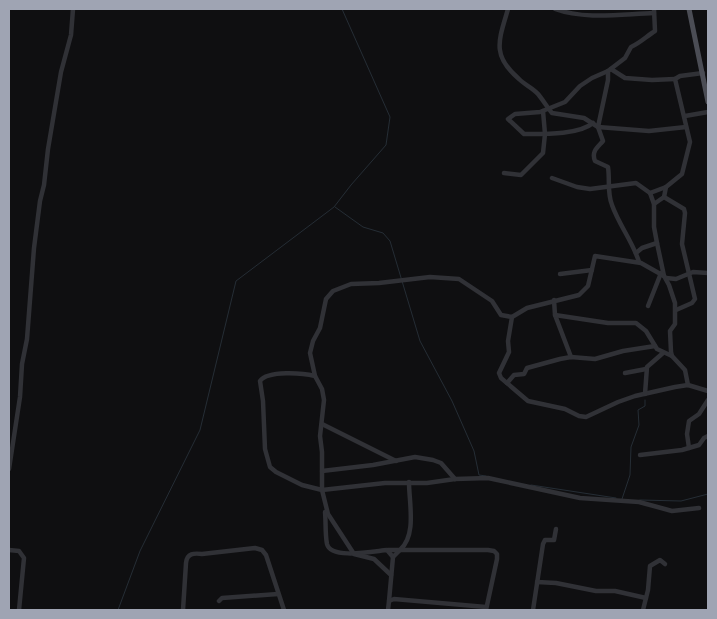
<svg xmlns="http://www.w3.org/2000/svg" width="717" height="619" font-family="'Archivo Narrow',sans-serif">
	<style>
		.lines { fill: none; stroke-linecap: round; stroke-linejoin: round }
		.stream { stroke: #252d35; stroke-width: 1 }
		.minor { stroke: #303136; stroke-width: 4.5 }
		.major { stroke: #4b4d55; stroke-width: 5 }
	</style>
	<rect width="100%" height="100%" fill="#0f0f11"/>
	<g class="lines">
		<g class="stream">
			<path d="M335,207l28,20 20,6 7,8 30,100 32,60 22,50 5,24 7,1"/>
			<path d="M531,485l85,13"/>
			<path d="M622,499l8,-24 1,-28 8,-22 -1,-15 7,-4v-6"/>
			<path d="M640,500l41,1 27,-7"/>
			<path d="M118,610l22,-59 60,-121 36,-149 98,-74 17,-22 35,-40 4,-28 -48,-108"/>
		</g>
		<g class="minor">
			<path d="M508,9c-9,31 -17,46 11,70 6,6 14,9 19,15 5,6 9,13 14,19l32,5 14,9 51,4 37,-4"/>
			<path d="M555,9c30,11 67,5 99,4"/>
			<path d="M611,69l14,9 27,2 23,-1"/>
			<path d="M608,71v9l-10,47 5,14c-5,6 -12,10 -8,20l13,6c2,13 -1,26 4,38 7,20 21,37 27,57"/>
			<path d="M685,116l23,-4"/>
			<path d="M593,123c-14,12 -50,11 -69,11l-16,-15 7,-5 25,-2 25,-10 15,-16 12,-8 16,-7 17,-13 6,-11c9,-4 16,-11 24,-16l-1,-22"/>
			<path d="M504,173l17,2 22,-22 2,-19 -2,-23"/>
			<path d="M552,178l25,9 13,2 46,-6 14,10 4,11v23l3,16 7,33 5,9 6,18v21l-5,7 1,21 1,4 13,14 3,15"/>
			<path d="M650,193l16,-6"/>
			<path d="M664,197l20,12 1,4 -3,31 13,55 -3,4 -16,7"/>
			<path d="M654,204l10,-7 2,-10 16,-13 8,-32 -15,-63 5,-3 23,-3"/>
			<path d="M636,253l6,-5 15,-5"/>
			<path d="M560,274l32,-4"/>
			<path d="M666,278l10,1 17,-7 15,1"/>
			<path d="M554,300l1,15 16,42"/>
			<path d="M648,306l13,-33"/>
			<path d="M555,315l53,8h28l10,8 11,18 15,7"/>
			<path d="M512,317l-4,24 1,11 -10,21 2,5 27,23 37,8 14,7 7,1 32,-15 17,-6 40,-9 13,-2 20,6"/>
			<path d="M625,373l21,-4"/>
			<path d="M315,376c-12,-3 -47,-6 -55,5l3,20 2,48 5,18 6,5 26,13 20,5 63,-7h42l28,-4 33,-1 92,20 59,4 33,9 27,-3"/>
			<path d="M507,383l7,-8 10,-1 3,-6 33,-9 11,-2 24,2 28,-8 32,-5"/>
			<path d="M645,394l2,-27 16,-14"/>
			<path d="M322,424l74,37"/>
			<path d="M689,448l-2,-14 2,-13 10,-7 9,-14"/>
			<path d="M640,455l42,-5 17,-5 5,-7 4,-2"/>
			<path d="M9,469l11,-72 2,-33 5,-25 7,-91 6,-47 4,-16 4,-36 13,-77 10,-37 2,-26"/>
			<path d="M322,471l51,-6 42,-8 18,3 8,3 14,16"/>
			<path d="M325,512c1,10 0,22 2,32 4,16 48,7 60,6l6,7"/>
			<path d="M9,550l10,1 5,7 -5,52"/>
			<path d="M388,550h12c17,-15 9,-47 9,-68"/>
			<path d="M391,575l-17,-16 -20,-5 -26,-40 -6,-24v-38l-2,-16 4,-36 -2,-11 -7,-13 -5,-23 3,-12 7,-13 6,-29 7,-8 18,-7 28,-1 51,-6 29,2 33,22 9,14 11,2 15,-9 52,-13 9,-9 7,-30 46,7 23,13"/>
			<path d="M537,582l19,1 40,8h19l31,7"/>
			<path d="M219,601l3,-3 56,-4"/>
			<path d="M389,601l4,-44 7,-7h88l6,1 3,3v5l-11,51"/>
			<path d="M183,610l3,-47c1,-10 8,-10 16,-9l53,-6 7,2 4,5 18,55"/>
			<path d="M388,610l1,-9 5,-2 92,8"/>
			<path d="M533,610l10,-66 2,-4h9l2,-11"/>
			<path d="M643,610l5,-20 2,-24 10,-6 5,4"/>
		</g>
		<path class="major" d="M689,9l19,93"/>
	</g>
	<rect width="717" height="619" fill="none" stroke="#9fa4b3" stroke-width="20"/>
</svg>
